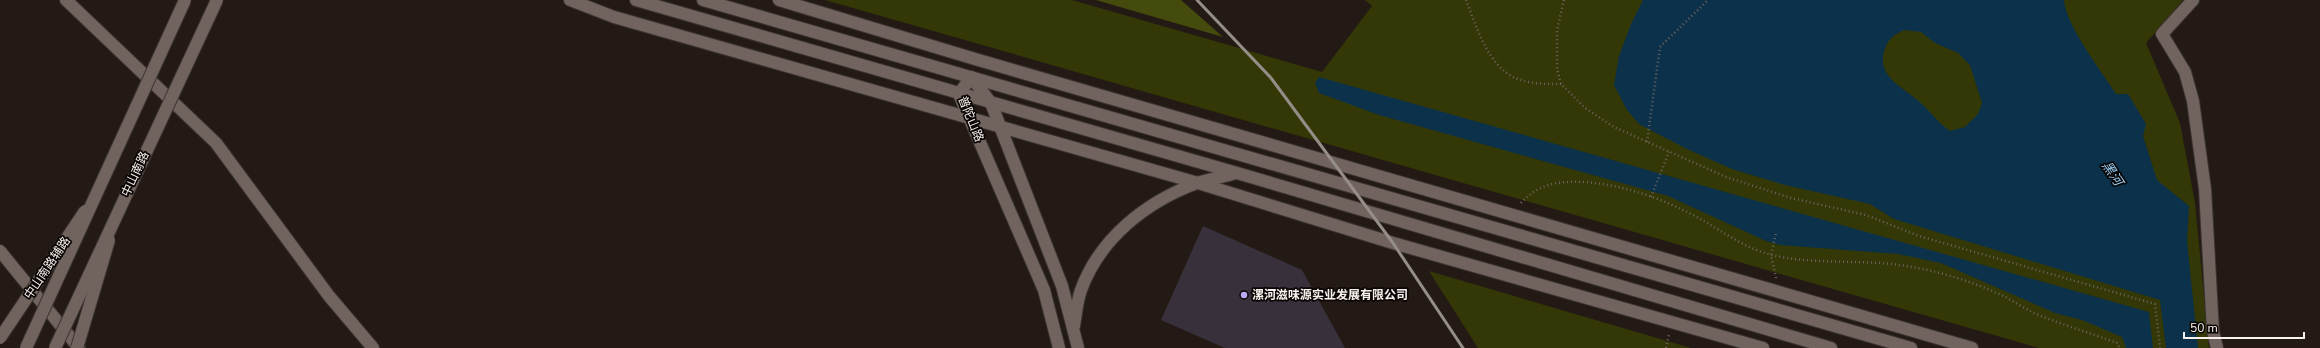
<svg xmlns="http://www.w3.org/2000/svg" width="2320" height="348" font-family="'Nunito Sans','Noto Sans SC',sans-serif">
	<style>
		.green { fill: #333806 }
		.forest { fill: #444b0d }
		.water { fill: #0c314b; fill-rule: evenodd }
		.building { fill: #38313b }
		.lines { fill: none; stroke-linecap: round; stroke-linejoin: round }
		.street-casing { stroke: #3c3432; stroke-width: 14 }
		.secondary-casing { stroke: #3c3432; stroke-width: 14 }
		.path { stroke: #6d645f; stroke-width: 2.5; stroke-dasharray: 1 3; stroke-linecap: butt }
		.street { stroke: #71645e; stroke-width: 12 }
		.secondary { stroke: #71645e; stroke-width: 12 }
		.rail { stroke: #958d88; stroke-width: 3 }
		.street-bridge-casing { stroke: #3c3432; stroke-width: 14; stroke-linecap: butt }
		.secondary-bridge-casing { stroke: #3c3432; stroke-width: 14; stroke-linecap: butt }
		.street-bridge { stroke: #71645e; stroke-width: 12 }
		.secondary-bridge { stroke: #71645e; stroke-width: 12 }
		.poi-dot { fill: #bda9f5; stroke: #0a0605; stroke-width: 1.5 }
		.labels { text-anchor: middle; stroke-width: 3.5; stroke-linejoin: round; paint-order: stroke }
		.street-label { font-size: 12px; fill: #f8f1ed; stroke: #0a0605 }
		.poi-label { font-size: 12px; font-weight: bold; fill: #f8f1ed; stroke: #0a0605; text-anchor: start }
		.water-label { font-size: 13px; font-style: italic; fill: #98ccf5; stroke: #0a0605 }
	</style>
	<rect width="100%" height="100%" fill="#241a15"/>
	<g class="green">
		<path d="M825,0h247l250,72 50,-66 -7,-6h818l-37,43 34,80 15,80 14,145h-170z"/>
		<path d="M1429,271l262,77h-213z"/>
	</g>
	<path class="forest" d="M1096,0h85l42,37z"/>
	<g class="water">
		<path d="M1643,0h421c1,24 38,72 52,94h12l18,30 -3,12 14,44 32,26 -2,35 11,107h-32l-6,-48 -266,-81 -24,-15 -85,-19 -53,-16 -45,-20 -48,-25 -12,-14 -13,-25 5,-29 12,-32zM1904,30l17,2 14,11 23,10 12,12 12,38 -4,11 -13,13 -15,4c-12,-8 -19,-19 -29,-28 -17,-15 -44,-26 -37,-51 3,-12 9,-17 20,-22z"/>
		<path d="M1319,77l830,235 4,36h-27l-4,-11 -40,-17 -27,-7 -114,-50 -43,-9 -118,-9 -14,-4 -98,-45 -289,-81 -60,-22 -4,-10z"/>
	</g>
	<path class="building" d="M1203,226l99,44 43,78h-120l-64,-28z"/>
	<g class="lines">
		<g class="street-casing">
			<g id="street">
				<path d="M66,0l150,143 113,153 44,52"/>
				<path d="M570,0l44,17 584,166 195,60 370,105"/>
				<path d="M779,0l196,59 997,289"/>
				<path d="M2193,0l-31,34 23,38 8,29 12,88 8,142 4,17"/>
				<path d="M0,251l79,97"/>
			</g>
		</g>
		<g class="secondary-casing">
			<g id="secondary">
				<path d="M636,0l601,173 594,175"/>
				<path d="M703,0l1208,348"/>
				<path d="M1074,326c2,-12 3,-25 7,-36 19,-52 65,-88 116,-107 12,-4 26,-6 39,-10"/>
				<path d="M1059,348l-15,-58 -85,-196 12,-17 20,26 71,183 16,62"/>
			</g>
		</g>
		<g class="path">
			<path d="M1466,0c10,26 23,69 52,79 14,5 29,5 43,5"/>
			<path d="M1564,0l-7,30v39l4,15 24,24 29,19 112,50 65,21 75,17 53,21 236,68 5,44"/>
			<path d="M1647,142l13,-95 48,-47"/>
			<path d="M1651,197l18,-45"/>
			<path d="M1521,203c19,-20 36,-22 63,-21 42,3 83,18 120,39 22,13 43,28 68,34 46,11 93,3 140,12 29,5 58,14 85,26 14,6 26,15 39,21 27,11 54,19 81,29l3,5"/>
			<path d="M1776,278l-5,-23 5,-22"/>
			<path d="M1666,348l3,-14"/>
		</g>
		<use href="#street" class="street"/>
		<use href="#secondary" class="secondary"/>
		<path class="rail" d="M1197,0l74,78 122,165 70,105"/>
		<g class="street-bridge-casing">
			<g id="street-bridge">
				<path d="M0,338l85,-127"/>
				<path d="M77,348l32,-108"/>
			</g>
		</g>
		<g class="secondary-bridge-casing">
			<g id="secondary-bridge">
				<path d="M26,348l159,-348"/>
				<path d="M55,348l162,-348"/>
			</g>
		</g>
		<use href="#street-bridge" class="street-bridge"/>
		<use href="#secondary-bridge" class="secondary-bridge"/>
	</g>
	<circle class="poi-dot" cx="1244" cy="295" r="4"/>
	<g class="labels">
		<g class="street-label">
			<text transform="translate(971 119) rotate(68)" y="4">普陀山路</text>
			<text transform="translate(135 174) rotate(-65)" y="4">中山南路</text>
			<text transform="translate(47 268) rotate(-56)" y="4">中山南路辅路</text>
		</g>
		<g class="poi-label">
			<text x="1252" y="299">漯河滋味源实业发展有限公司</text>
		</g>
		<g class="water-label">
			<text transform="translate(2113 173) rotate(56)" y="5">黑河</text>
		</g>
	</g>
	<path d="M2184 332v6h120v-6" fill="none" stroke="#f8f1ed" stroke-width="2"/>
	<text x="2190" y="332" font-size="12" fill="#f8f1ed" stroke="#0a0605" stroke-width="3" paint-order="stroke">50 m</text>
</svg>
